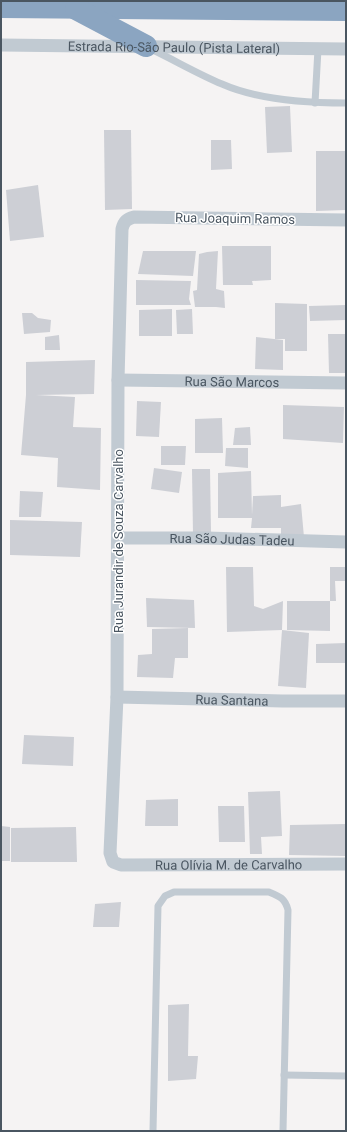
<svg xmlns="http://www.w3.org/2000/svg" width="347" height="1132" font-family="Roboto,sans-serif">
	<style>
		.building { fill: #cdcfd5 }
		.lines { fill: none; stroke-linecap: round; stroke-linejoin: round }
		.lane { stroke: #c1cad2; stroke-width: 7 }
		.street { stroke: #c1cad2; stroke-width: 13 }
		.highway { stroke: #8ba5c1; stroke-width: 22 }
		.labels { text-anchor: middle; stroke-width: 3; stroke-linejoin: round; paint-order: stroke }
		.street-label { font-size: 13px; fill: #4a5661; stroke: #fff }
	</style>
	<rect width="100%" height="100%" fill="#f5f3f3"/>
	<g class="building">
		<path d="M290,106l2,46 -25,1 -2,-46z"/>
		<path d="M104,130h27l1,79 -27,1z"/>
		<path d="M211,140h20l1,29 -21,1z"/>
		<path d="M316,151h30v59l-30,1z"/>
		<path d="M38,185l6,52 -34,4 -4,-51z"/>
		<path d="M222,246h49v34l-19,1 1,4h-30z"/>
		<path d="M143,251h53l-3,25 -55,-2z"/>
		<path d="M218,251l-2,38 8,2 1,17 -9,-1h-21l-2,-16 4,-1 2,-36 8,-2z"/>
		<path d="M136,280l55,1 -2,18 2,6h-55z"/>
		<path d="M275,303l32,1v47h-22v-12h-10z"/>
		<path d="M346,305v15l-36,1 -1,-15z"/>
		<path d="M172,309v27h-33v-26z"/>
		<path d="M192,309l1,25h-16l-1,-24z"/>
		<path d="M22,313h10l6,5 13,2 -1,12 -26,2z"/>
		<path d="M328,334h18v39h-17z"/>
		<path d="M59,335l1,15h-15v-13z"/>
		<path d="M256,337l27,3v30l-28,-1z"/>
		<path d="M95,360l-1,34 -58,1 39,2 -2,30 28,1 -1,62 -43,-3 1,-29 -37,-3 5,-60v-33z"/>
		<path d="M137,401l24,1 -2,35 -23,-1z"/>
		<path d="M283,405l61,2 -1,36 -60,-4z"/>
		<path d="M222,418l1,35h-28v-34z"/>
		<path d="M250,427l1,18h-18l2,-17z"/>
		<path d="M161,446h25l-1,19h-24z"/>
		<path d="M226,448h22v20l-23,-2z"/>
		<path d="M154,468l28,4 -3,21 -28,-4z"/>
		<path d="M192,469h18l1,64 -18,1z"/>
		<path d="M251,471l1,44 1,-19 28,-1v12l20,-3 3,33 -23,1v-10h-30l1,-10h-34v-45z"/>
		<path d="M20,491l23,1 -2,25h-22z"/>
		<path d="M10,520l72,2 -2,35 -70,-2z"/>
		<path d="M226,567h27l1,39 9,3 20,-8 -1,29 -55,2z"/>
		<path d="M330,567h16v14h-11l1,20h-6z"/>
		<path d="M146,598l48,2 1,28 -48,-1z"/>
		<path d="M287,601h43v30l-43,-1z"/>
		<path d="M188,628v30h-13l-2,20 -36,-1 1,-22 14,-1v-25z"/>
		<path d="M282,630l27,3 -3,55 -28,-2z"/>
		<path d="M346,643v20h-30v-19z"/>
		<path d="M24,735l50,2 -1,29 -51,-2z"/>
		<path d="M280,791l2,45 -21,1 1,17h-12l-2,-62z"/>
		<path d="M178,799v27h-33l1,-26z"/>
		<path d="M218,806h26l1,36h-26z"/>
		<path d="M346,824v32l-57,-1 1,-30z"/>
		<path d="M1,826l9,1v34h-9z"/>
		<path d="M76,827l1,35h-66v-34z"/>
		<path d="M121,902l-2,25h-26l2,-23z"/>
		<path d="M189,1004l-1,52h10l-2,23 -28,2v-76z"/>
	</g>
	<g class="lines">
		<g class="lane">
			<path d="M153,50c23,11 45,24 69,34 36,16 85,19 124,19"/>
			<path d="M315,103l3,-54"/>
			<path d="M284,1075l62,1"/>
			<path d="M153,1131l5,-225 7,-10 9,-4h95c10,4 16,6 19,18l-5,221"/>
		</g>
		<g class="street">
			<path id="s1" d="M1,45l345,4"/>
			<path id="s2" d="M346,220l-212,-3c-7,2 -10,4 -12,12l-4,151 -1,317 -7,156 3,9 8,3 225,-1"/>
			<path id="s3" d="M118,380l228,3"/>
			<path id="s4" d="M119,538h88l139,4"/>
			<path id="s5" d="M117,697l165,4h64"/>
		</g>
		<g class="highway">
			<path d="M1,7l345,3"/>
			<path d="M76,9l70,37"/>
		</g>
	</g>
	<g class="labels">
		<g class="street-label">
			<text dy="5" stroke="none"><textPath href="#s1" startOffset="173">Estrada Rio-São Paulo (Pista Lateral)</textPath></text>
			<text transform="translate(235 218) rotate(1)" y="5">Rua Joaquim Ramos</text>
			<text dy="5" stroke="none"><textPath href="#s3" startOffset="114">Rua São Marcos</textPath></text>
			<text dy="5" stroke="none"><textPath href="#s4" startOffset="113">Rua São Judas Tadeu</textPath></text>
			<text transform="translate(118 541) rotate(-90)" y="5">Rua Jurandir de Souza Carvalho</text>
			<text dy="5" stroke="none"><textPath href="#s5" startOffset="115">Rua Santana</textPath></text>
			<text dy="5" stroke="none"><textPath href="#s2" startOffset="980">Rua Olívia M. de Carvalho</textPath></text>
		</g>
	</g>
	<rect width="347" height="1132" fill="none" stroke="#4a5661" stroke-width="4"/>
</svg>
